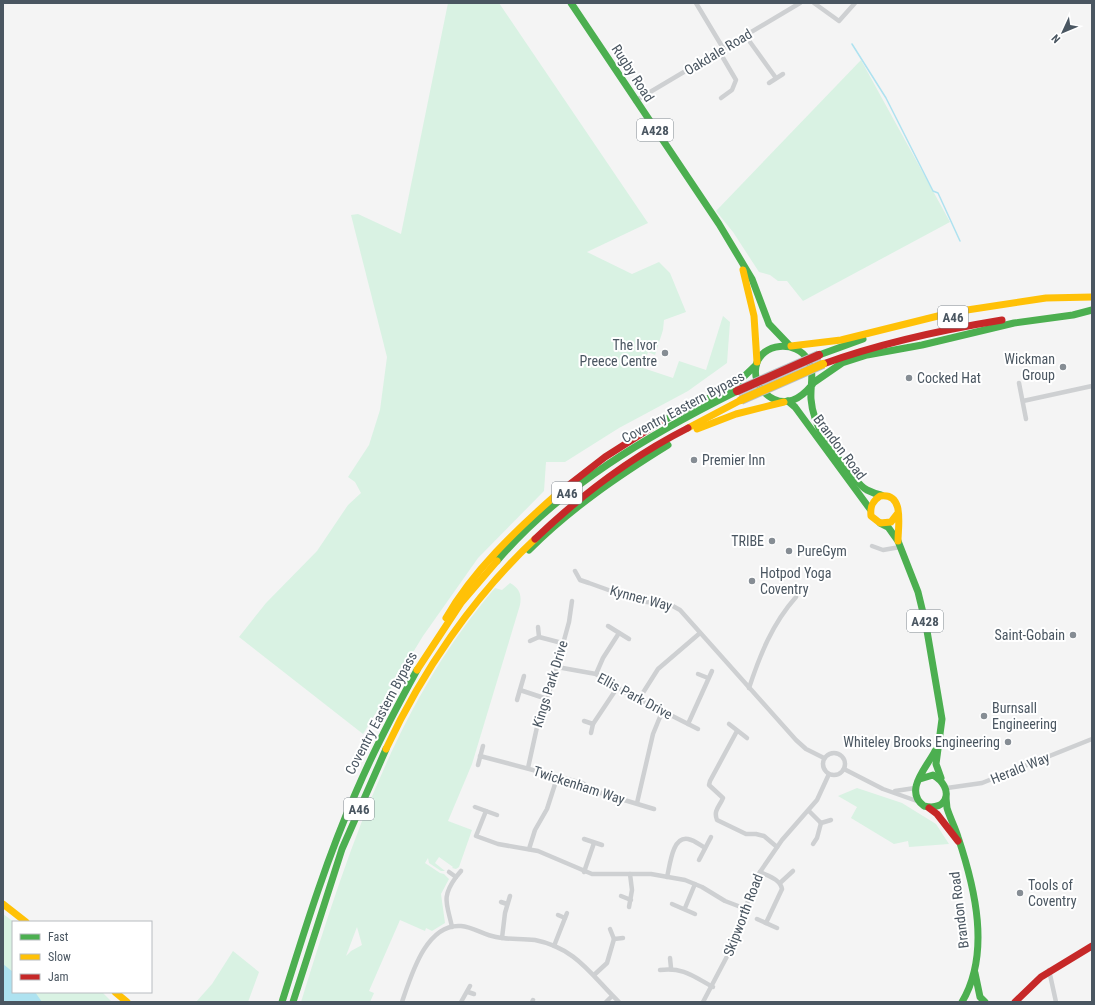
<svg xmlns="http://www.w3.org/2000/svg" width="1095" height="1005" font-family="'Roboto Condensed',sans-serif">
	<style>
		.green { fill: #d9f2e3; fill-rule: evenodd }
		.water { fill: #aee2f0 }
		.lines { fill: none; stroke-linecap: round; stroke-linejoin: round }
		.stream { stroke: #aee2f0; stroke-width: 1.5 }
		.street { stroke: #ced0d2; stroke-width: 4.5 }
		.fast { stroke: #4caf50; stroke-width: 7 }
		.slow { stroke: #ffc107; stroke-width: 7 }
		.jam { stroke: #c62828; stroke-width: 7 }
		.slow-bridge-casing { stroke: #b9bec3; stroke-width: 10; stroke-linecap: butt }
		.jam-bridge-casing { stroke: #b9bec3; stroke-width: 10; stroke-linecap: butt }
		.slow-bridge { stroke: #ffc107; stroke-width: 8 }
		.jam-bridge { stroke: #c62828; stroke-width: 8 }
		.poi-dot { fill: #868d94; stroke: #fff; stroke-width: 1.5 }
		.labels { text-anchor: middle; stroke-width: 4; stroke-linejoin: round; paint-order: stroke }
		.shield { fill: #fff; stroke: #808990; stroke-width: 1 }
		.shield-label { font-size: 13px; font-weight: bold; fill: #4a5661 }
		.street-label { font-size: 14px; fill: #4a5661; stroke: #fff }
		.poi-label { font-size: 14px; fill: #4a5661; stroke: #fff; text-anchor: start }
	</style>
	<rect width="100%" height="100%" fill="#f4f4f4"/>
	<g class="green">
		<path d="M448,3h51l149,220 -61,29 45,22 27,-12 11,11 16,39 -22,8 -1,10 -8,25 -7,-3 -5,16 30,10 6,-17 27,9 17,-54 7,6 -3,41 -39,28 -69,37 -54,34h-19l-2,29 -66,67 -55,78 -60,98 -124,-97 27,-34 51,-52 31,-46 13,-12 -6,-11 -7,-5 21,-32 11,-35 7,-53 -36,-142 7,-1 43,20z"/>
		<path d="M861,60l89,162 -147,79 -16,-20h-9l-8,-6 -11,-3 -26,-40 -17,-21z"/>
		<path d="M510,583c9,5 12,11 10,22l-48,159 -24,57 24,9 -13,37 -3,2 -4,-1 1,-1 -14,-10 -4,6 10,8h-4l-12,-8 -1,-5 -3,5 15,10 4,1 5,5 -8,15 4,29 -13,8 -6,-3 -1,3 -25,-11 -31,71 5,2 -4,9h-69c45,-145 93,-297 194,-414l7,2zM357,927l5,18 -11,6 -5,5z"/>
		<path d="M857,788l45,15 34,21 13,20 -40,3 -1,-6 -14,3 -43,-26 6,-11 -19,-11z"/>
		<path d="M3,914l11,8 -1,70h89l10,10h-109z"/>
		<path d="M233,951l26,21 -11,30h-52l16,-18z"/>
	</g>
	<path class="water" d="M3,964l10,8v20h22l7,10h-39z"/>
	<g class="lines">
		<path class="stream" d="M852,44l34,54 47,93 5,2 22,48"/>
		<g class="street">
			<path d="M696,3l27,45"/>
			<path d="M814,3l25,18 16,-18"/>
			<path d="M745,35l31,43"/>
			<path d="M719,51l17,29 -4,10 -11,8"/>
			<path d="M769,83l14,-9"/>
			<path d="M635,101l165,-98"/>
			<path d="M1019,383l7,36"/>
			<path d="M1023,401l69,-15"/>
			<path d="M872,546l11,4 17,-3"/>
			<path d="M575,571l5,9 9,3 50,18 32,4 9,5 116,130 10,9 18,9"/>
			<path d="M608,626l21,13"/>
			<path d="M539,637l23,6"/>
			<path d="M530,641l9,-4 -1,-10"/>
			<path d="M557,667l39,7 27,17 75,38"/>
			<path d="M596,674l7,-16 16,-25"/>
			<path d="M698,674l10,4"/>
			<path d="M749,688c11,-33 23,-64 47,-91"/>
			<path d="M520,690l27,9"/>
			<path d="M639,699l19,-30 42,-36"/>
			<path d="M517,700l7,-24"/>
			<path d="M584,721l9,3"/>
			<path d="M688,724l24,-53"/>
			<path d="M729,724l18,14"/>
			<path d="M737,731l-27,50 -1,4 14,13c-3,8 -10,12 -6,22l29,14h10l8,2 13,11"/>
			<path d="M591,733l2,-9 24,-36"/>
			<circle cx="834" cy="764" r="11"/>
			<path d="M480,756l102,27 19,10 53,16"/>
			<path d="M478,765l5,-19"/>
			<path d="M528,768l9,-41 15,-43 17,-62 3,-21"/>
			<path d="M844,769l39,20 34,12"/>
			<path d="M947,788l35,-5 110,-44"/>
			<path d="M895,791l20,-3"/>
			<path d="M637,803l16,-69 9,-22"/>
			<path d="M475,807l22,8"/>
			<path d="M486,811l-10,25 22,8 40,7 54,23h59l34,6 17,7 23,14 21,8"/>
			<path d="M809,811l12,12"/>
			<path d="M821,823l10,-3"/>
			<path d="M584,839l18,6"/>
			<path d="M813,844l4,-6 4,-15"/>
			<path d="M529,849l6,-19 12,-21 10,-31"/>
			<path d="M699,860l12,-23"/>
			<path d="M449,872l7,5c-15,21 -9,26 -4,50"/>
			<path d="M584,872l10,-29"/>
			<path d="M760,872c8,4 20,7 22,17l-16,34"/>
			<path d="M456,877l5,-6"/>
			<path d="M667,877c3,-11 5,-41 21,-38 6,1 12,6 17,9"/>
			<path d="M780,883l13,-12"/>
			<path d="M621,896l10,4"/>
			<path d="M501,902l6,2"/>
			<path d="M672,904l23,10"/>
			<path d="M629,907l3,-17 -2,-16"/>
			<path d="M685,908l10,-24"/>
			<path d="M558,915l7,3"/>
			<path d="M757,919l20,9"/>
			<path d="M610,929l4,10 9,-1"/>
			<path d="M502,938l3,-25 5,-17"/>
			<path d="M554,946l13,-33"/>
			<path d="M670,958l1,10"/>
			<path d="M660,970c23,-3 33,6 53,17"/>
			<path d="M1049,970l7,32"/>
			<path d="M594,975l13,-12 7,-24"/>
			<path d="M468,992l6,2"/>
			<path d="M402,1002c9,-26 24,-79 59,-76 12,1 23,9 35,11 13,3 26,1 39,3 41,8 56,35 84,62"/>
			<path d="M461,1002l9,-16"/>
			<path d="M532,1002l1,-2"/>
			<path d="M606,1002l6,-6"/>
			<path d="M703,1002l30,-57 18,-53 9,-20 22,-32 35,-40 12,-26"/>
		</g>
		<g class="fast">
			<path d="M571,3l148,221 33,55 17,45 21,22"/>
			<path d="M819,355l44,-16"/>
			<path d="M813,383l29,-20 25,-8 55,-10 92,-22 59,-8 19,-5"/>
			<path d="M812,385c-5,6 -11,12 -19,15 -20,7 -41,-13 -37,-34 5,-24 41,-26 52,-6 7,12 2,26 3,39 2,29 22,54 41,76 4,5 9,12 15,15 4,2 9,4 14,5"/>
			<path d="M788,401l7,6 75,102"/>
			<path d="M660,422l74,-36 22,-21"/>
			<path d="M880,523l8,4 10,14 20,51 8,33 16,94 -6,45 5,14"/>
			<path d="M529,550c42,-42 89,-74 139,-105"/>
			<path d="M497,561c65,-76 152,-126 240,-170"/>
			<path d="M920,779l13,-4c22,13 15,37 -9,31 -21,-15 3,-39 11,-55"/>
			<path d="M946,798l1,10c3,10 8,19 11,29 17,51 33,116 4,165"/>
			<path d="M975,973l5,24 5,5"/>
			<path d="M282,1002c22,-70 44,-142 74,-210 18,-42 39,-82 61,-122"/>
			<path d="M293,1002l49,-153 44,-100"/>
		</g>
		<g class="slow">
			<path d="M743,270l11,46 3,46"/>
			<path d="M791,346l50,-6 113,-28 92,-14 46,-1"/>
			<path d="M688,428l53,-28"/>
			<path d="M697,429l39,-15 48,-12"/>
			<path d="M898,513l-7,9 -11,1 -9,-7c-1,-9 1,-15 9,-20 25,-4 18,30 18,45"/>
			<path d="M446,618c27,-47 70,-88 110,-123"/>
			<path d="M417,670l44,-67 36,-42"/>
			<path d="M386,749c36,-77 87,-152 149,-210"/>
			<path d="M3,904l23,18"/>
			<path d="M115,992l12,10"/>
		</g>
		<g class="jam">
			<path d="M823,364c58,-21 118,-34 179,-44"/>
			<path d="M556,495l49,-38 55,-35"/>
			<path d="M535,539c47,-45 96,-82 153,-111"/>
			<path d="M929,808l8,6 21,27"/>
			<path d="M1015,1002l26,-25 51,-31"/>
		</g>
		<g class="slow-bridge-casing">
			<path id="slow-bridge" d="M741,400l82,-36"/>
		</g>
		<g class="jam-bridge-casing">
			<path id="jam-bridge" d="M737,391l82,-36"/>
		</g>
		<use href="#slow-bridge" class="slow-bridge"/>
		<use href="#jam-bridge" class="jam-bridge"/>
	</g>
	<g class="poi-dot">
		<circle cx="665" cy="353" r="4"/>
		<circle cx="1063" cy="367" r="4"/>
		<circle cx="909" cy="378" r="4"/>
		<circle cx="694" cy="460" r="4"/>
		<circle cx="772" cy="541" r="4"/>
		<circle cx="789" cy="551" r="4"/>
		<circle cx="752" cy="581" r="4"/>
		<circle cx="1073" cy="635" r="4"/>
		<circle cx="984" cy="716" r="4"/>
		<circle cx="1008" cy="742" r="4"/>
		<circle cx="1020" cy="893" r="4"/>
	</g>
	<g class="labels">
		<g class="shield">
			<rect x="637" y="119" width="36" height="22" rx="3"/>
			<rect x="938" y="306" width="30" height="22" rx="3"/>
			<rect x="552" y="482" width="30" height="22" rx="3"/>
			<rect x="907" y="610" width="36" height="22" rx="3"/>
			<rect x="344" y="798" width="30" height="22" rx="3"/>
		</g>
		<g class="shield-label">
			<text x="655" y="135">A428</text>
			<text x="953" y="322">A46</text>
			<text x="567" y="498">A46</text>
			<text x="925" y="626">A428</text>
			<text x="359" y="814">A46</text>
		</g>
		<g class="street-label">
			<text transform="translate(718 52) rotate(-31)" y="5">Oakdale Road</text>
			<text transform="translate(633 73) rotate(57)" y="5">Rugby Road</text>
			<text transform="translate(683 407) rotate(-28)" y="5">Coventry Eastern Bypass</text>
			<text transform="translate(840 447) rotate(53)" y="5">Brandon Road</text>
			<text transform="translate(641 598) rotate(15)" y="5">Kynner Way</text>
			<text transform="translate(550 684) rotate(-73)" y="5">Kings Park Drive</text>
			<text transform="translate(635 696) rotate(28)" y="5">Ellis Park Drive</text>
			<text transform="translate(381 713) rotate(-62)" y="5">Coventry Eastern Bypass</text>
			<text transform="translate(1020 768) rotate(-22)" y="5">Herald Way</text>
			<text transform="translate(579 785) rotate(18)" y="5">Twickenham Way</text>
			<text transform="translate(959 910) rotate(-97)" y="5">Brandon Road</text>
			<text transform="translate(743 915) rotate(-69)" y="5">Skipworth Road</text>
		</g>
		<g class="poi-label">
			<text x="657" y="350" text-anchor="end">The Ivor<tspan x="657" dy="16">Preece Centre</tspan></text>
			<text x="1055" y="364" text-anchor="end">Wickman<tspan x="1055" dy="16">Group</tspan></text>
			<text x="917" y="383">Cocked Hat</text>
			<text x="702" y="465">Premier Inn</text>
			<text x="764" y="546" text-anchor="end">TRIBE</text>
			<text x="797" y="556">PureGym</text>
			<text x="760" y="578">Hotpod Yoga<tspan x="760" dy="16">Coventry</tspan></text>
			<text x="1065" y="640" text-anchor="end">Saint-Gobain</text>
			<text x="992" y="713">Burnsall<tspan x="992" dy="16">Engineering</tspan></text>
			<text x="1000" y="747" text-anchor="end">Whiteley Brooks Engineering</text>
			<text x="1028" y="890">Tools of<tspan x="1028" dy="16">Coventry</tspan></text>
		</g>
	</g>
	<rect width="1095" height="1005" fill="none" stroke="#4a5661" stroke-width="8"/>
	<rect x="12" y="921" width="140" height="72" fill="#ffffff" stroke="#b7bbc0"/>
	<rect x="20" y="934" width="20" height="6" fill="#4caf50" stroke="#b7bbc0"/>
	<text x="48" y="941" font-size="12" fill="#4a5661">Fast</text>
	<rect x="20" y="954" width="20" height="6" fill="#ffc107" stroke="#b7bbc0"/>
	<text x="48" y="961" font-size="12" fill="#4a5661">Slow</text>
	<rect x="20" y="974" width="20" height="6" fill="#c62828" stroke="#b7bbc0"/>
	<text x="48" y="981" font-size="12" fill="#4a5661">Jam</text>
	<g transform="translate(1063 32) rotate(226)" stroke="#ffffff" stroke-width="3" paint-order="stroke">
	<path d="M0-3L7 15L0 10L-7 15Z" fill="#4a5661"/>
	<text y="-6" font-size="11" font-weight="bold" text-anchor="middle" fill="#4a5661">N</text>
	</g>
</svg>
